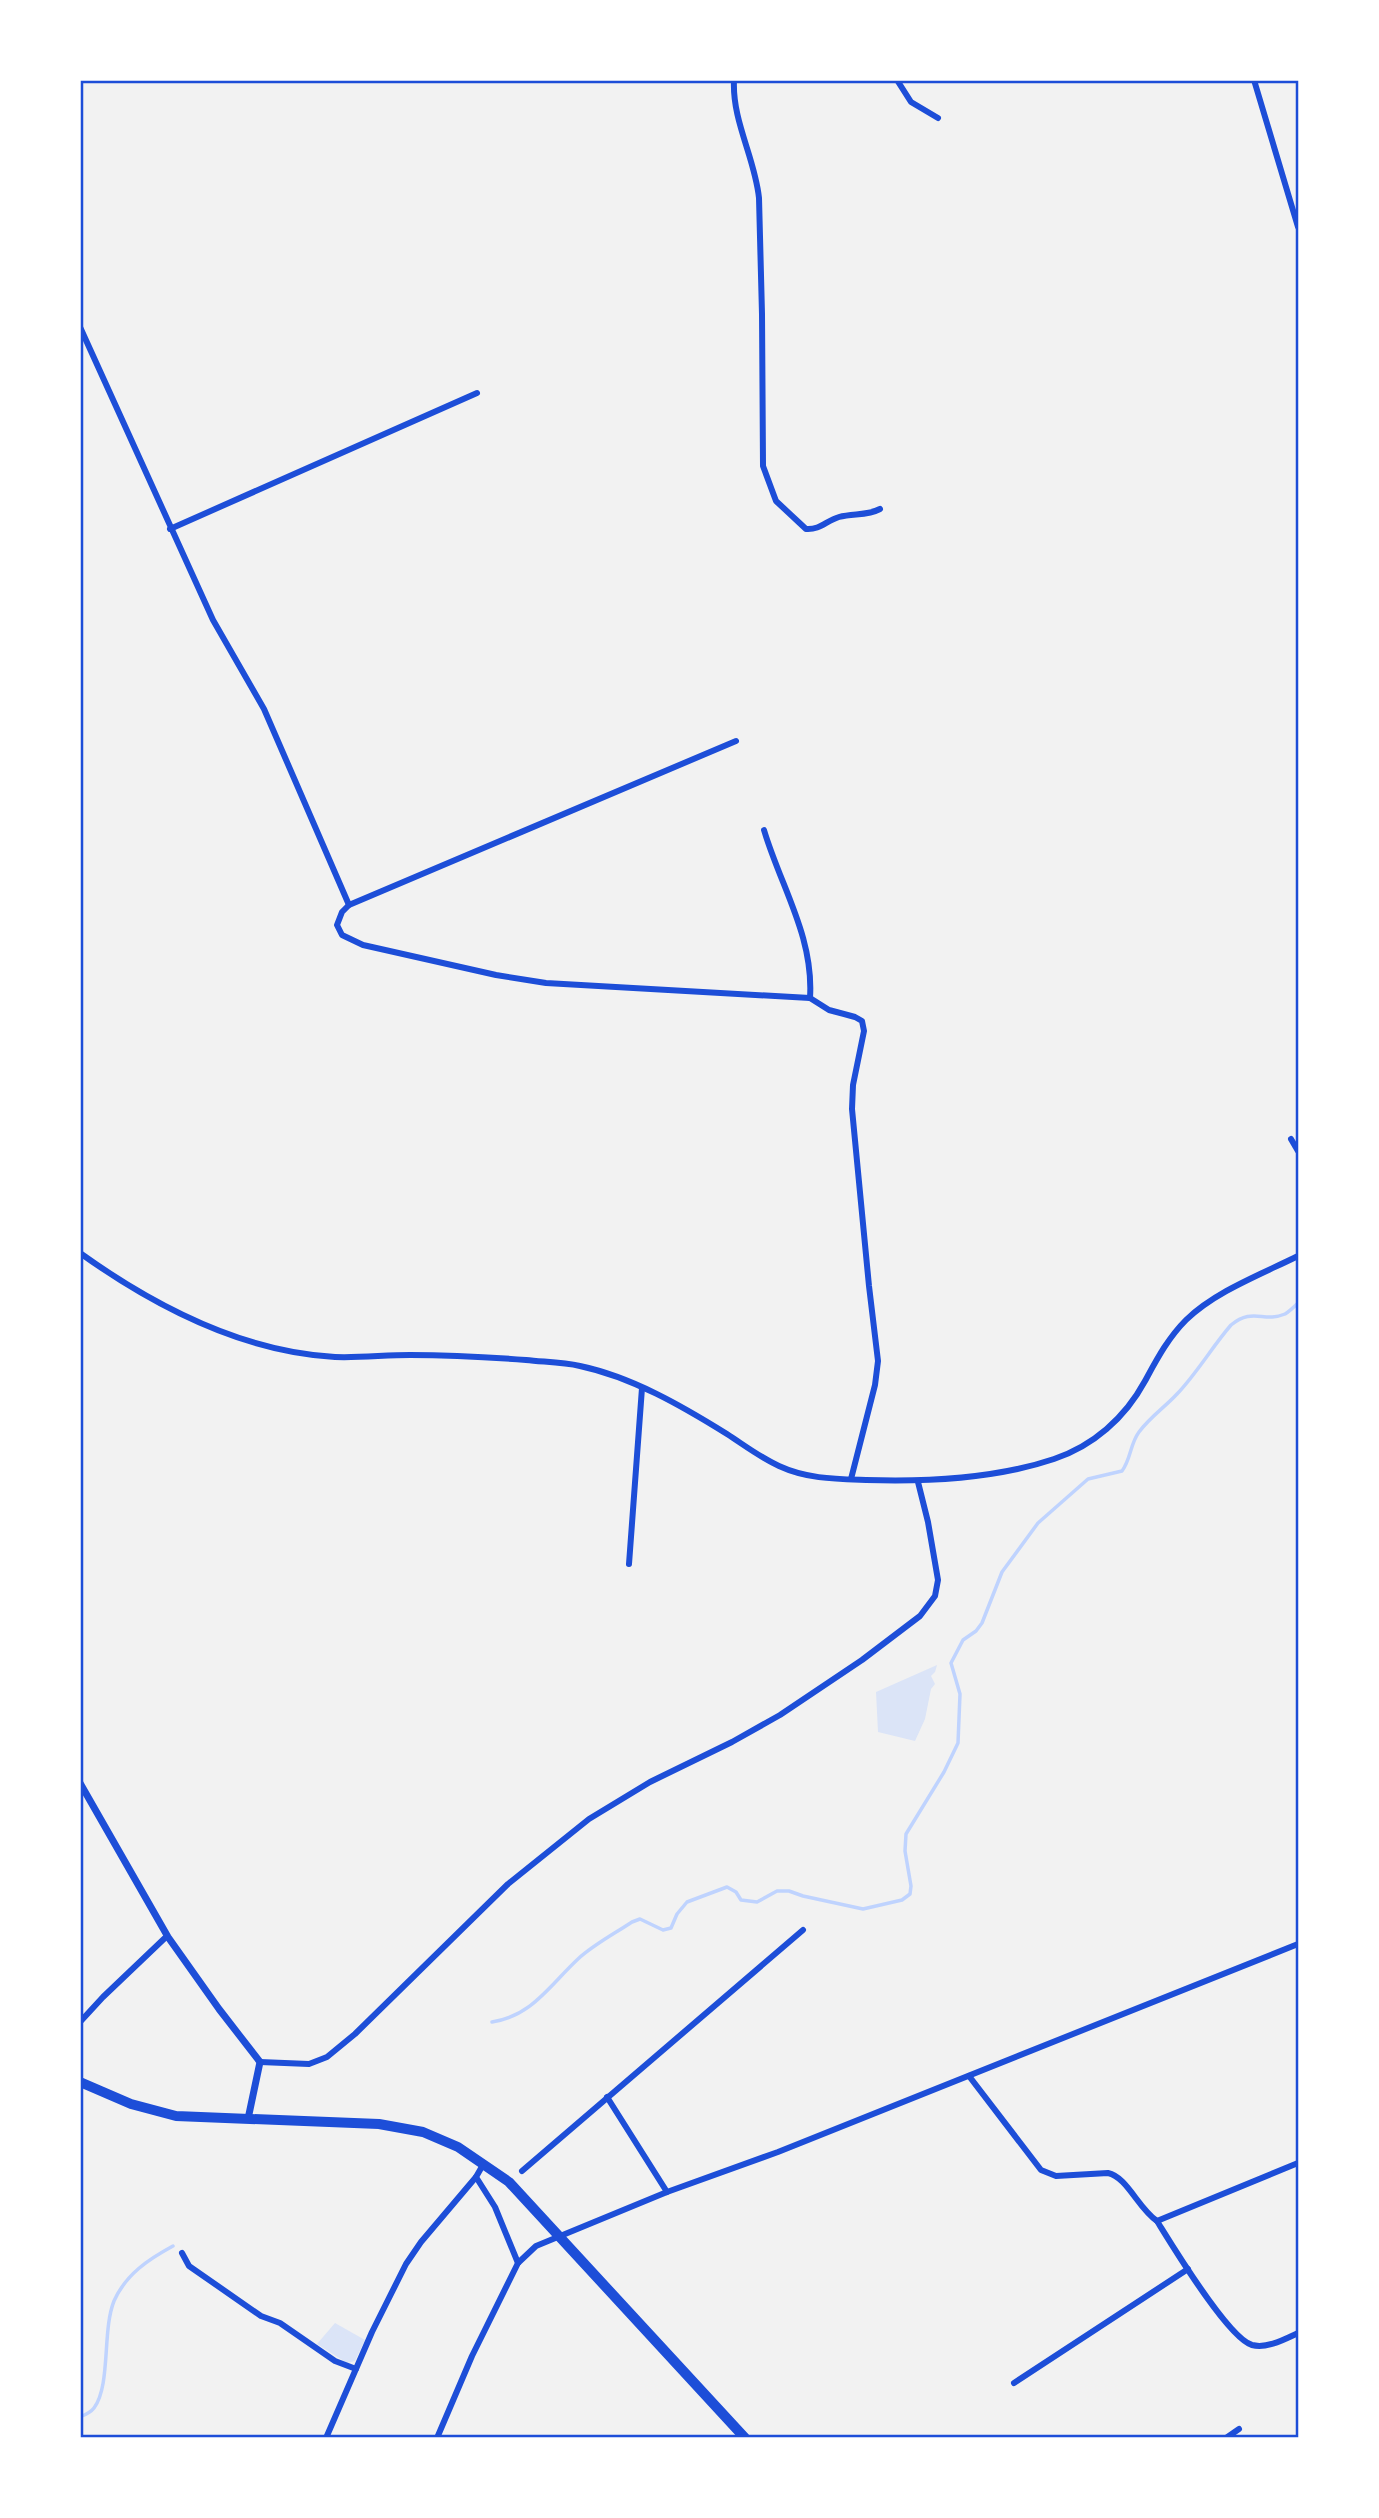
<svg xmlns="http://www.w3.org/2000/svg" width="1379" height="2518" font-family="'Exo 2',sans-serif">
	<style>
		.green { fill: #dbe4f7 }
		.lines { fill: none; stroke-linecap: round; stroke-linejoin: round }
		.stream { stroke: #bfd3fe; stroke-width: 3.5 }
		.minor { stroke: #1d4ed8; stroke-width: 6 }
		.tertiary { stroke: #1d4ed8; stroke-width: 7 }
		.primary { stroke: #1d4ed8; stroke-width: 10 }
		.neatline { fill: none; stroke: #1d4ed8; stroke-width: 2.5 }
	</style>
	<rect width="100%" height="100%" fill="#f2f2f2"/>
	<g class="green">
		<path d="M937,1665l-2,7 -4,4 4,8 -4,5 -6,30 -10,22 -37,-9 -2,-40z"/>
		<path d="M335,2323l30,17 -10,21 -8,2 -30,-19z"/>
	</g>
	<g class="lines">
		<g class="stream">
			<path d="M492,2022c40,-6 58,-37 86,-63 15,-14 36,-25 54,-37l8,-3 23,11 8,-2 6,-14 10,-12 40,-15 9,5 5,8 16,2 20,-11h12l14,5 60,13 39,-9 8,-6 1,-8 -6,-35 1,-17 38,-62 14,-29 2,-49 -9,-31 12,-23 13,-9 6,-8 20,-51 36,-49 50,-44 34,-8c9,-12 8,-27 17,-39 11,-15 26,-25 38,-38 20,-21 35,-47 54,-69 22,-18 32,-2 54,-11 5,-3 9,-7 13,-11"/>
			<path d="M80,2417c5,-2 11,-5 14,-9 17,-23 8,-77 20,-107 12,-27 35,-42 59,-55"/>
		</g>
		<g class="minor">
			<path d="M734,80c-2,41 21,78 25,118l3,116 1,152 13,35 30,28c14,1 20,-8 33,-12 14,-4 28,-1 41,-8"/>
			<path d="M897,80l14,22 27,16"/>
			<path d="M1254,80l44,147"/>
			<path d="M80,327l133,293 51,89 85,196"/>
			<path d="M170,529l307,-136"/>
			<path d="M736,741l-387,164 -7,7 -5,13 5,10 21,10 133,30 50,8 264,15 19,12 26,7 7,4 2,10 -11,54 -1,24 17,177 9,75 -3,24 -24,94"/>
			<path d="M764,830c17,57 50,107 46,168"/>
			<path d="M1291,1139l7,12"/>
			<path d="M80,1253c74,53 163,99 255,104 25,1 50,-2 75,-2 39,0 77,2 116,5 17,2 36,2 54,6 52,11 102,40 147,68 17,11 34,24 52,32 28,13 57,13 87,14 62,2 129,-1 188,-21 39,-13 71,-41 91,-78 12,-22 23,-43 41,-61 30,-29 76,-46 112,-64"/>
			<path d="M629,1564l13,-176"/>
			<path d="M80,2022l23,-25 64,-61"/>
			<path d="M260,2062l49,2 18,-7 28,-23 153,-150 81,-65 61,-37 82,-40 48,-27 82,-55 58,-44 15,-20 3,-16 -10,-58 -10,-40"/>
			<path d="M969,2076l72,94 15,6 52,-3c19,4 30,35 49,48l141,-58"/>
			<path d="M607,2097l60,95"/>
			<path d="M484,2163l-8,14 19,30 23,56"/>
			<path d="M522,2171l281,-241"/>
			<path d="M1157,2221c15,24 71,117 95,124 15,4 33,-6 46,-12"/>
			<path d="M182,2253l7,13 72,50 19,7 55,38 21,8"/>
			<path d="M1014,2383l174,-114"/>
			<path d="M326,2438l46,-106 34,-68 15,-22 55,-65"/>
			<path d="M437,2438l35,-82 46,-93 18,-17 131,-54 111,-40 520,-208"/>
			<path d="M1226,2438l13,-9"/>
		</g>
		<path class="tertiary" d="M80,1783l88,154 51,72 41,53 -12,57"/>
		<path class="primary" d="M80,2082l51,22 45,12 203,8 44,8 35,15 51,35 236,256"/>
	</g>
	<rect width="1379" height="2518" fill="none" stroke="#ffffff" stroke-width="164"/>
	<rect x="82" y="82" width="1215" height="2354" class="neatline"/>
</svg>
